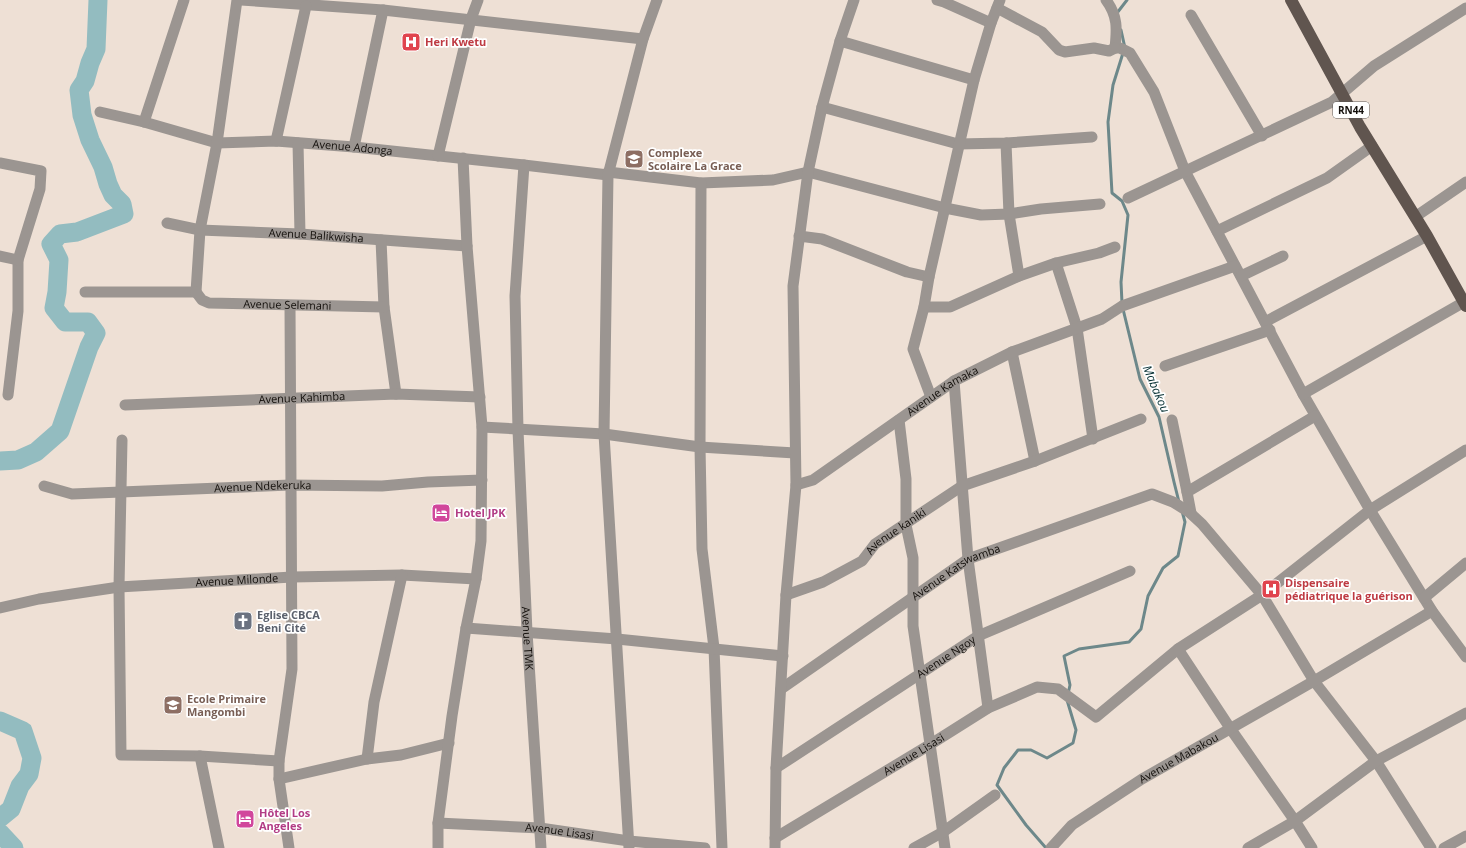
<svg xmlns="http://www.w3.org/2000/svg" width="1466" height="848" font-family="'Open Sans',sans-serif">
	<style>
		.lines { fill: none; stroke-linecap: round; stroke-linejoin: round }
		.stream { stroke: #6d888a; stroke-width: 3 }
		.river { stroke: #93bcc0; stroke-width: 19 }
		.minor { stroke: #9b9591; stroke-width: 11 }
		.major { stroke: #60554f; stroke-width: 12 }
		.labels { text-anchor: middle; stroke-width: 3.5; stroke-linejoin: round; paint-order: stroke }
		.shield { fill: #fff; stroke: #5a5754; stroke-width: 1 }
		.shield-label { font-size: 10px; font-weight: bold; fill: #130f0b }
		.health-label { font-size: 11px; font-weight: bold; fill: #be3a42; stroke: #fff; text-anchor: start }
		.street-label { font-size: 11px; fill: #130f0b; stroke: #fff }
		.education-label { font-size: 11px; font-weight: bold; fill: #785e54; stroke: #fff; text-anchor: start }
		.hotel-label { font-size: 11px; font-weight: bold; fill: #b23c85; stroke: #fff; text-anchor: start }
		.worship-label { font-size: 11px; font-weight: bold; fill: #5b616d; stroke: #fff; text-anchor: start }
		.water-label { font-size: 12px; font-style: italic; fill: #063033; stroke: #fff }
	</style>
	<rect width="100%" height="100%" fill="#eee0d5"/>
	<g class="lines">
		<g class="stream">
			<path d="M1117,15v-2l10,-13"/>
			<path d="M1121,30l4,18"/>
			<path d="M1122,303l-1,-21 7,-67 -6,-14 -10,-8 -4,-71 5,-37 10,-32"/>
			<path d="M1123,309l17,70 19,38 15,65 5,20"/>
			<path d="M1068,694l2,-9 -6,-29 15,-7 50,-7 12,-13 7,-33 15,-28 15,-12 7,-34 -3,-11"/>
			<path d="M1046,848l-20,-23 -29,-40 7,-17 14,-18h13l16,8 26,-15 3,-13 -9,-30"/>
		</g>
		<g class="river">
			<path d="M0,461l18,-1 18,-8 24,-21 29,-84 7,-14 -8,-11h-23l-11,-14 3,-16 2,-32 -8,-16 9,-10 17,-2 47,-18 -2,-10 -9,-9 -5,-11 -5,-17 -13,-27 -8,-25 -3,-25 6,-9 5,-18 6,-14 2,-49"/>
			<path d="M0,721l23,10 9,27 -3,16 -9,12 -9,23 -11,9"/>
			<path d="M0,833l14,15"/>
		</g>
		<g class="minor">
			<path d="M241,0l142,10 260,29"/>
			<path d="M937,0l7,2 47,21"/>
			<path d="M1106,0c12,16 11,29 9,48h5l10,5 24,39 31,79 118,223 67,116 62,101 34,46"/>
			<path d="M997,8l45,24 17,18 6,2 29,-4 15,3 6,-3"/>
			<path d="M1191,15l71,121"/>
			<path d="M840,41l134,39"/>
			<path d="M822,107l136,37 48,-1 86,-6"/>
			<path id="s1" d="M100,112l44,10 73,21 59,-2 78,6 170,18 84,10"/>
			<path d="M144,122l40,-122"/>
			<path d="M276,141l30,-135"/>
			<path d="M298,143l2,91"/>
			<path d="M1006,143l3,71 10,62"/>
			<path d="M354,147l29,-137"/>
			<path d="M438,156l33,-137 7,-19"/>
			<path d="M0,163l41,8 -1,18 -22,71v51l-10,84"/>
			<path id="s2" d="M524,165l-9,131 3,134 9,202 14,216"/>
			<path d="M608,172l93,11 72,-3 35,-8 137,36 36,7 28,-1 32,-5 59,-5"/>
			<path d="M701,183l-1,264 2,102 12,99 8,200"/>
			<path d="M1128,198l204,-96 42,-36 92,-58"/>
			<path d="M1415,217l51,-35"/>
			<path id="s3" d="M167,223l33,7 100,4 167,12"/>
			<path d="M1217,231l110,-53 45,-32"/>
			<path d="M799,236l23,3 85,33 22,5"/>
			<path d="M381,240l3,67 12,87"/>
			<path d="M0,256l18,4"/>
			<path d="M1056,263l21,65 16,111"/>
			<path d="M1241,276l42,-20"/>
			<path d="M85,292h111l4,-62 17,-87 20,-143"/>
			<path id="s4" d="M196,292l6,8 7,3 175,4"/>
			<path d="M924,307h26l69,-31 37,-13 43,-10 16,-6"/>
			<path d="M1265,322l162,-86"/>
			<path d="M1012,352l23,109"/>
			<path d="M1165,366l105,-36"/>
			<path d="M954,381l14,178 20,149"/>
			<path d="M1303,394l161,-92"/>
			<path d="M931,397l-18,-48 11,-42 5,-30 45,-197 17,-57 9,-23"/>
			<path id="s5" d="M125,405l271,-11 84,3"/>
			<path d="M899,420l7,59v46l7,33v68l32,222"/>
			<path d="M1172,420l15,72"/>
			<path d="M482,427l122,7 96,13 95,6"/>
			<path d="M122,440l-3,147 2,168 79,1 79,5"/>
			<path id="s6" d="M796,485l17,-5 141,-99 58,-29 90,-33 20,-13 113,-40"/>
			<path id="s7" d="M44,486l28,8 218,-9 92,1 46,-4 54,-2"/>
			<path d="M1191,513l-4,-21 128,-76"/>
			<path id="s8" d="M786,595l37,-13 39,-21 13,-17 87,-58 73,-25 106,-42"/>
			<path d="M1424,598l42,-35"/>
			<path id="s9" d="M0,608l39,-9 80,-12 173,-10 110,-2 74,4"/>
			<path d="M466,628l151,11 166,17"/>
			<path d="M1178,649l52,79 65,93 17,27"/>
			<path id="s10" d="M781,689l187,-130 184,-65 21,8 16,10 13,12 60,71 52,86 62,80 55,87"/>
			<path d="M200,756l19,92"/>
			<path d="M367,759l7,-57 28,-127"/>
			<path id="s11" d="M776,768l202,-132 152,-65"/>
			<path d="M279,779l88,-20 34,-4 48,-12"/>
			<path id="s12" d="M438,823l102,5 89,13 76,7"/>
			<path id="s13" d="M775,838l156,-94 57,-36 49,-21 21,2 38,28 82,-68 84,-54 108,-85 96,-60"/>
			<path d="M289,848l-10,-69v-18l13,-92 -2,-363"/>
			<path d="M438,848v-25l14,-107 14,-88 10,-49 5,-38 1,-114 -15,-181 -4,-88"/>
			<path d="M629,848l-25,-414 4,-259 35,-136 14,-39"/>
			<path d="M775,848l1,-80 10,-173 10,-110 -3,-199 15,-114 14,-65 18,-66 14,-41"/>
			<path d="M914,848l29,-16 52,-37"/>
			<path id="s14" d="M1051,848l21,-23 70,-46 172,-98 118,-70"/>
			<path d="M1248,848l47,-27 81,-60 90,-48"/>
			<path d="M1444,848l22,-12"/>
		</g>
		<path class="major" d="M1291,0l69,127 67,109 39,70"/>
	</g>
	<defs>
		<g id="hospital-square" transform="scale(1)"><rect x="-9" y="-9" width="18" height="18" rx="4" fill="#e0444e" stroke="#fff"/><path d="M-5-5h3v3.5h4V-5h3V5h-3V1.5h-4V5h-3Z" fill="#fff"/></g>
		<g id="school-square" transform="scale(1)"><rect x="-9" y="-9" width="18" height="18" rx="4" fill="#8d6e63" stroke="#fff"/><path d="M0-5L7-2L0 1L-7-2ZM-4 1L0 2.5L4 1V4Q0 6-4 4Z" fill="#fff"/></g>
		<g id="hotel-square" transform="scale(1)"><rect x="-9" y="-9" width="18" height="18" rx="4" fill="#d1479c" stroke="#fff"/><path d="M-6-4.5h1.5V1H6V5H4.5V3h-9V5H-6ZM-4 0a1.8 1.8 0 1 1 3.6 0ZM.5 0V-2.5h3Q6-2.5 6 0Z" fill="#fff"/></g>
		<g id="church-square" transform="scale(1)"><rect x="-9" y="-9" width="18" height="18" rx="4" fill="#6b7280" stroke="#fff"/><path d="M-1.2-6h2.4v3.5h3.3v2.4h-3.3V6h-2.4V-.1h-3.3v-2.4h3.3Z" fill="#fff"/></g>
	</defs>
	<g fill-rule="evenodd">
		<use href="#hospital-square" x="411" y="42"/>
		<use href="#school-square" x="634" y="159"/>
		<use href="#hotel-square" x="441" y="513"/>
		<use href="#hospital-square" x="1271" y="589"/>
		<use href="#church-square" x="243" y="621"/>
		<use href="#school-square" x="173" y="705"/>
		<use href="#hotel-square" x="245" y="819"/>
	</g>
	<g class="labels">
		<rect class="shield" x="1333" y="102" width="36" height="16" rx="3"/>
		<g class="shield-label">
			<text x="1351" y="114">RN44</text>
		</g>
		<g class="health-label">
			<text x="425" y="46">Heri Kwetu</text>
			<text x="1285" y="587">Dispensaire<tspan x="1285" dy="13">pédiatrique la guérison</tspan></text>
		</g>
		<g class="street-label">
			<text dy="4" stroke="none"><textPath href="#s1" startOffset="257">Avenue Adonga</textPath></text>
			<text dy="4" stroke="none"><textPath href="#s3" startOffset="150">Avenue Balikwisha</textPath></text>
			<text dy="4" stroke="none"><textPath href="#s4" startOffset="96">Avenue Selemani</textPath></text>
			<text dy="4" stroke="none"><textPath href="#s6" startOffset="175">Avenue Kamaka</textPath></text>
			<text dy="4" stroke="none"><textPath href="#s5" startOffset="177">Avenue Kahimba</textPath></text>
			<text dy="4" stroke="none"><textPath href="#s7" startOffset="220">Avenue Ndekeruka</textPath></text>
			<text dy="4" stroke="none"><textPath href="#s8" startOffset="129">Avenue kaniki</textPath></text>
			<text dy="4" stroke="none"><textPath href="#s10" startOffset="211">Avenue Katswamba</textPath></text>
			<text dy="4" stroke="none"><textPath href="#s9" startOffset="239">Avenue Milonde</textPath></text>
			<text dy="4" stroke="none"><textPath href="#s2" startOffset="474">Avenue TMK</textPath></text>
			<text dy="4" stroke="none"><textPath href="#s11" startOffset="203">Avenue Ngoy</textPath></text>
			<text dy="4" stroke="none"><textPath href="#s13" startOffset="162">Avenue Lisasi</textPath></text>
			<text dy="4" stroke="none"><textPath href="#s14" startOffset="157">Avenue Mabakou</textPath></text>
			<text dy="4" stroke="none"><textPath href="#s12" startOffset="122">Avenue Lisasi</textPath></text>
		</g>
		<g class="education-label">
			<text x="648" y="157">Complexe<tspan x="648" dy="13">Scolaire La Grace</tspan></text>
			<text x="187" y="703">Ecole Primaire<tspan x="187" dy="13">Mangombi</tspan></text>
		</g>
		<g class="hotel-label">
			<text x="455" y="517">Hotel JPK</text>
			<text x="259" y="817">Hôtel Los<tspan x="259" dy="13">Angeles</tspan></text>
		</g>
		<g class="worship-label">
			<text x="257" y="619">Eglise CBCA<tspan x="257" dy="13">Beni Cité</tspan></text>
		</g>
		<g class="water-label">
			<text transform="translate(1156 389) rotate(67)" y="4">Mabakou</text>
		</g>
	</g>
</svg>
